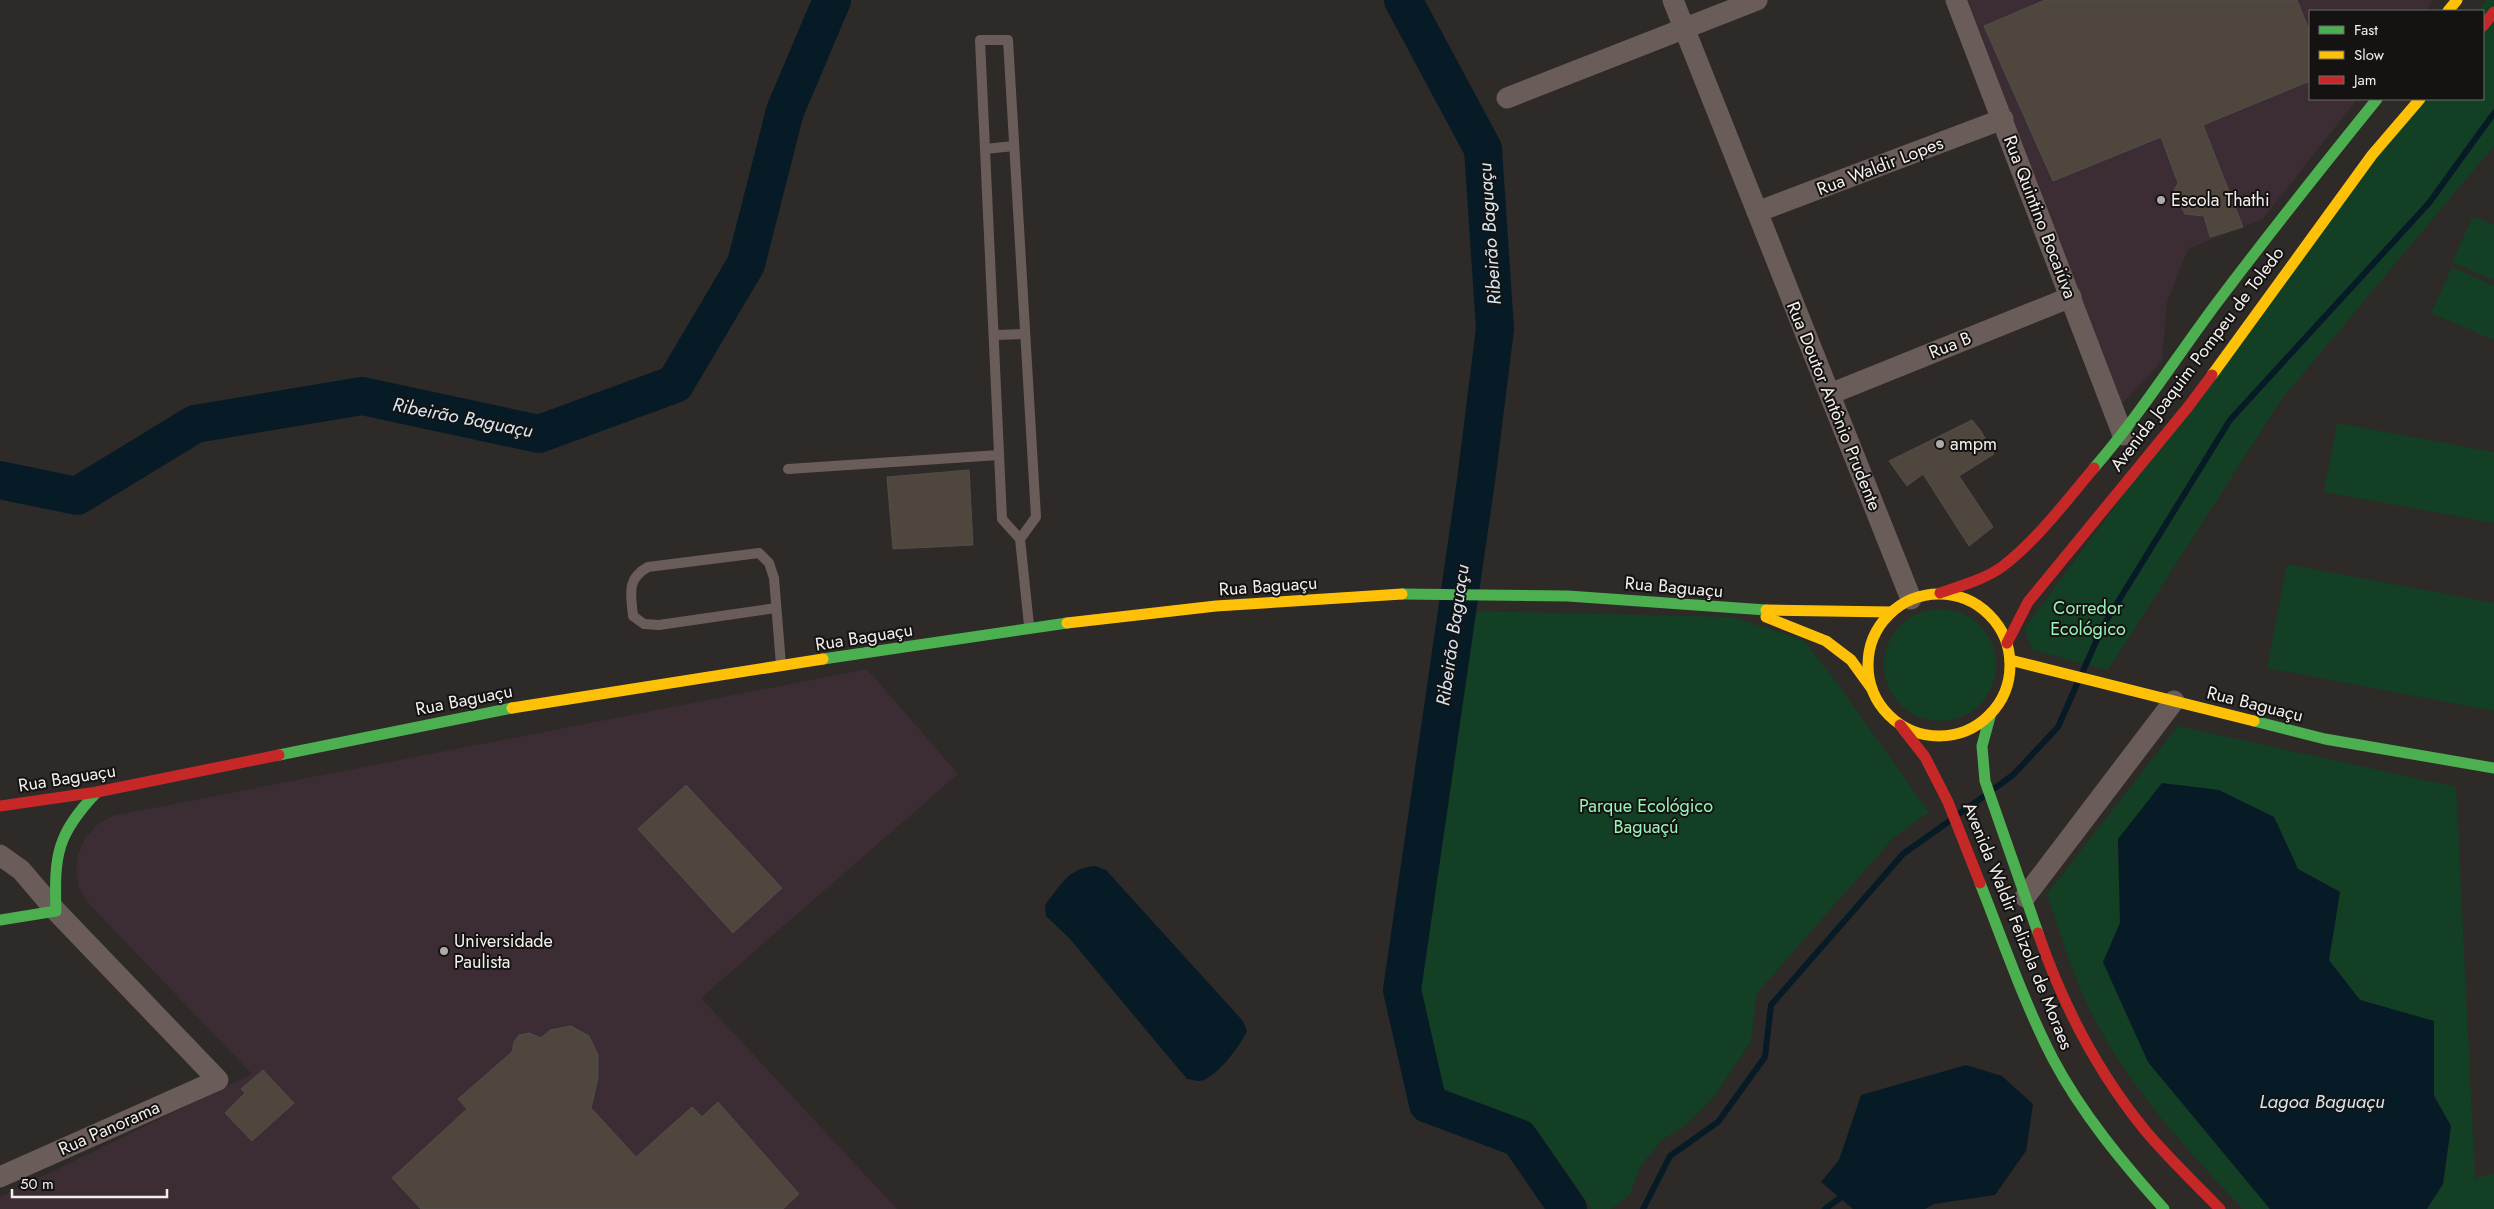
<svg xmlns="http://www.w3.org/2000/svg" width="2494" height="1209" font-family="Jost,sans-serif">
	<style>
		.education { fill: #3c2d34 }
		.green { fill: #133f25 }
		.water { fill: #071b26 }
		.lines { fill: none; stroke-linecap: round; stroke-linejoin: round }
		.stream { stroke: #071b26; stroke-width: 6 }
		.river { stroke: #071b26; stroke-width: 38 }
		.building { fill: #4f473e; stroke: #504e4d }
		.lane { stroke: #6a5c59; stroke-width: 10 }
		.street { stroke: #6a5c59; stroke-width: 21 }
		.fast { stroke: #4caf50; stroke-width: 11 }
		.slow { stroke: #ffc107; stroke-width: 11 }
		.jam { stroke: #c62828; stroke-width: 11 }
		.poi-dot { fill: #adaaa8; stroke: #151312; stroke-width: 2 }
		.labels { text-anchor: middle; stroke-width: 4; stroke-linejoin: round; paint-order: stroke }
		.street-label { font-size: 18px; fill: #f2efed; stroke: #151312 }
		.poi-label { font-size: 18px; fill: #f2efed; stroke: #151312; text-anchor: start }
		.park-label { font-size: 18px; fill: #97f5b6; stroke: #151312 }
		.water-label { font-size: 19px; font-style: italic; fill: #d4e6f2; stroke: #151312 }
	</style>
	<rect width="100%" height="100%" fill="#2d2a28"/>
	<g class="education">
		<path d="M1968,0h466l-9,11h-115v88h47l-94,120 -75,30 -21,53 -5,59 -41,44z"/>
		<path d="M867,669l91,105 -257,224 196,211h-897v-12l252,-123 -164,-171 -9,-15 -3,-17 2,-17 7,-16 12,-13 15,-9z"/>
	</g>
	<g class="green">
		<path d="M2486,0h8v146l-213,254 -173,270 -75,-20 -9,-21 392,-530h67v-88h-5z"/>
		<path d="M2473,216l21,9v55l-42,-18z"/>
		<path d="M2452,267l42,19v54l-63,-27z"/>
		<path d="M2337,423l157,29v71l-170,-31z"/>
		<path d="M2287,564l207,39v108l-227,-43z"/>
		<circle cx="1940" cy="665" r="56"/>
		<path d="M1475,611l257,6 71,23 29,36 97,136 -36,26 -136,155 -6,48 -36,55 -28,28 -25,16 -21,25 -11,30 -19,14h-19l-55,-78 -98,-40 -21,-103z"/>
		<path d="M2178,726l278,61 19,392 19,-6v36h-67l16,-25 8,-58 -17,-30v-74l-74,-22 -32,-40 12,-68 -42,-23 -24,-52 -156,22 2,84 -17,39 45,100 122,147h-27c-62,-66 -126,-134 -162,-219 -13,-31 -23,-64 -34,-96z"/>
	</g>
	<g class="water">
		<path d="M2162,783l57,7 55,27 24,52 42,23 -11,68 31,40 74,21v75l17,30 -8,58 -16,25h-157l-122,-147 -45,-100 17,-39 -2,-84z"/>
		<path d="M1095,866l11,4 137,151 4,10c-6,14 -32,49 -48,50 -4,0 -8,-2 -12,-2l-117,-140 -24,-23 -1,-11c15,-19 23,-37 50,-39z"/>
		<path d="M1966,1065l36,11 31,28 -7,47 -31,44 -61,9 -9,5h-72l-32,-27 18,-22 22,-65z"/>
	</g>
	<g class="lines">
		<g class="stream">
			<path d="M2083,671l20,-45 127,-206 199,-217 65,-90"/>
			<path d="M1995,788l18,-13 45,-48 19,-43"/>
			<path d="M1960,813l23,-16"/>
			<path d="M1643,1209l27,-53 48,-34 47,-65 6,-52 132,-151 45,-32"/>
			<path d="M1825,1209l15,-11"/>
		</g>
		<g class="river">
			<path d="M1403,0l80,149 12,180 -19,152 -74,509 26,114 91,34 49,71"/>
			<path d="M0,480l77,16 118,-72 167,-28 177,38 136,-50 71,-120 39,-153 47,-111"/>
		</g>
	</g>
	<g class="building">
		<path d="M2045,0h252l13,32v49l-107,44 40,102 -33,10 -6,-21 -19,-2 -12,-21 5,-10 -17,-46 -108,44 -69,-155z"/>
		<path d="M1972,420l9,11 13,23 -35,22 34,51 -24,19 -46,-72 -16,12 -18,-25z"/>
		<path d="M969,470l4,75 -80,4 -6,-72z"/>
		<path d="M686,785l96,103 -49,45 -95,-104z"/>
		<path d="M571,1026l18,10 9,19v23l-7,30 45,49 56,-50 10,10 16,-15 81,92 -16,15h-362l-29,-31 75,-69 -9,-10 54,-47 2,-10 5,-7 10,-2 12,5 9,-8z"/>
		<path d="M263,1070l31,33 -42,38 -27,-28 20,-20 -4,-4z"/>
	</g>
	<g class="lines">
		<g class="lane">
			<path d="M985,149l29,-3"/>
			<path d="M994,335l31,-1"/>
			<path d="M788,469l211,-14"/>
			<path d="M1020,539l16,-22 -28,-477h-28l22,479 18,20 9,86"/>
			<path d="M776,608l-117,17 -15,-1 -11,-8c-2,-22 -7,-37 15,-49l111,-14 10,10 5,15 7,87"/>
		</g>
		<g class="street">
			<path d="M1673,0l238,599"/>
			<path d="M1956,0l167,435"/>
			<path d="M1507,98l250,-98"/>
			<path d="M1757,212l246,-93"/>
			<path d="M1830,394l241,-97"/>
			<path d="M0,855l21,15 35,41 162,169 -218,97"/>
			<path d="M2025,897l149,-196"/>
		</g>
		<g class="fast">
			<path d="M2094,468c45,-52 81,-109 122,-164 52,-69 106,-137 161,-205"/>
			<path d="M1402,594l166,2 198,14"/>
			<path d="M823,659l244,-36"/>
			<path d="M1991,713l-9,33 3,35 53,152"/>
			<path d="M2254,721l71,18 169,29"/>
			<path d="M279,755l233,-47"/>
			<path d="M1980,883c23,58 44,120 73,176 29,55 70,104 111,150"/>
			<path d="M0,920l56,-9c-2,-57 1,-77 41,-119"/>
		</g>
		<g class="slow">
			<path d="M2448,11l9,-11"/>
			<path d="M2212,375l160,-220 48,-56"/>
			<circle cx="1939" cy="665" r="71"/>
			<path d="M1766,610l125,2"/>
			<path d="M1766,617l60,24 25,19 21,29"/>
			<path d="M1067,623l149,-17 186,-12"/>
			<path d="M2010,660l244,61"/>
			<path d="M512,708l311,-49"/>
		</g>
		<g class="jam">
			<path d="M2483,26l11,-14"/>
			<path d="M1940,593c20,-7 46,-14 63,-27 35,-27 63,-65 91,-98"/>
			<path d="M2007,643l21,-41 160,-195 24,-32"/>
			<path d="M1900,725l25,32 23,45 32,81"/>
			<path d="M0,806l97,-14 182,-37"/>
			<path d="M2038,933c24,70 59,138 106,196 23,28 51,54 76,80"/>
		</g>
	</g>
	<g class="poi-dot">
		<circle cx="2161" cy="200" r="5"/>
		<circle cx="1940" cy="444" r="5"/>
		<circle cx="444" cy="951" r="5"/>
	</g>
	<g class="labels">
		<g class="street-label">
			<text transform="translate(1880 166) rotate(-21)" y="6">Rua Waldir Lopes</text>
			<text transform="translate(2040 217) rotate(69)" y="6">Rua Quintino Bocaiúva</text>
			<text transform="translate(1950 345) rotate(-22)" y="6">Rua B</text>
			<text transform="translate(2197 359) rotate(-53)" y="6">Avenida Joaquim Pompeu de Toledo</text>
			<text transform="translate(1834 406) rotate(68)" y="6">Rua Doutor Antônio Prudente</text>
			<text transform="translate(1268 586) rotate(-4)" y="6">Rua Baguaçu</text>
			<text transform="translate(1674 587) rotate(5)" y="6">Rua Baguaçu</text>
			<text transform="translate(864 637) rotate(-9)" y="6">Rua Baguaçu</text>
			<text transform="translate(464 700) rotate(-11)" y="6">Rua Baguaçu</text>
			<text transform="translate(2255 704) rotate(14)" y="6">Rua Baguaçu</text>
			<text transform="translate(67 778) rotate(-9)" y="6">Rua Baguaçu</text>
			<text transform="translate(2018 926) rotate(68)" y="6">Avenida Waldir Felizola de Moraes</text>
			<text transform="translate(109 1128) rotate(-24)" y="6">Rua Panorama</text>
		</g>
		<g class="poi-label">
			<text x="2171" y="206">Escola Thathi</text>
			<text x="1950" y="450">ampm</text>
			<text x="454" y="947">Universidade<tspan x="454" dy="21">Paulista</tspan></text>
		</g>
		<g class="park-label">
			<text x="2088" y="614">Corredor<tspan x="2088" dy="21">Ecológico</tspan></text>
			<text x="1646" y="812">Parque Ecológico<tspan x="1646" dy="21">Baguaçú</tspan></text>
		</g>
		<g class="water-label">
			<text transform="translate(1489 234) rotate(-94)" y="7">Ribeirão Baguaçu</text>
			<text transform="translate(463 417) rotate(11)" y="7">Ribeirão Baguaçu</text>
			<text transform="translate(1452 635) rotate(-82)" y="7">Ribeirão Baguaçu</text>
			<text x="2322" y="1108">Lagoa Baguaçu</text>
		</g>
	</g>
	<rect x="2309" y="10" width="175" height="90" fill="#151312" stroke="#6d6b6a"/>
	<rect x="2319" y="26" width="25" height="8" fill="#4caf50" stroke="#6d6b6a"/>
	<text x="2354" y="35" font-size="15" fill="#f2efed">Fast</text>
	<rect x="2319" y="51" width="25" height="8" fill="#ffc107" stroke="#6d6b6a"/>
	<text x="2354" y="60" font-size="15" fill="#f2efed">Slow</text>
	<rect x="2319" y="76" width="25" height="8" fill="#c62828" stroke="#6d6b6a"/>
	<text x="2354" y="85" font-size="15" fill="#f2efed">Jam</text>
	<path d="M12 1189v8h155v-8" fill="none" stroke="#f2efed" stroke-width="2.5"/>
	<text x="20" y="1189" font-size="15" fill="#f2efed" stroke="#151312" stroke-width="4" paint-order="stroke">50 m</text>
</svg>
